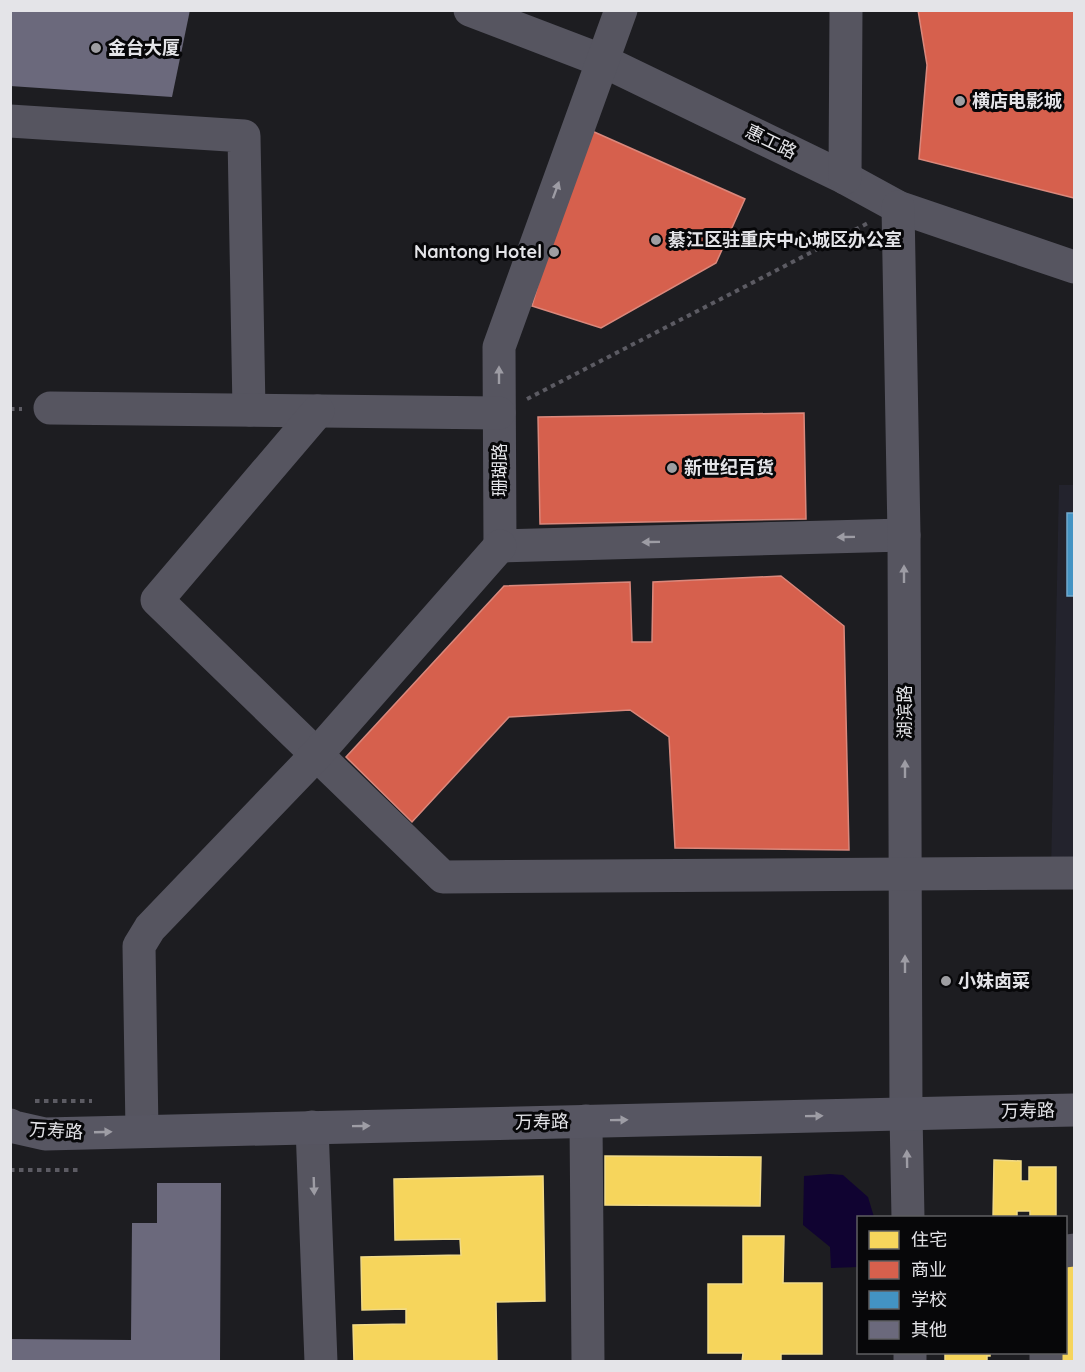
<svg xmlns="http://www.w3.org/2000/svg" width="1085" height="1372" font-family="Quicksand,'Noto Sans SC',sans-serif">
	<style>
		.built { fill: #23232d }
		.water { fill: #100331 }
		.homes { fill: #f6d55c; stroke: #f1da86; stroke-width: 1.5 }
		.shops { fill: #d6604d; stroke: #da887c; stroke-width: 1.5 }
		.schools { fill: #4393c3; stroke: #73abce; stroke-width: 1.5 }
		.building { fill: #6b697c }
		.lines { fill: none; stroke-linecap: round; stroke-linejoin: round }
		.path { stroke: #5c5b63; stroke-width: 4; stroke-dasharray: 4.5 4.5; stroke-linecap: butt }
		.minor { stroke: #565560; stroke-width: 33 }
		.major { stroke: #575662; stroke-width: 33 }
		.oneway { fill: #9d9ca4 }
		.oneway2 { fill: #9e9da5 }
		.poi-dot { fill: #9e9ea2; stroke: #070709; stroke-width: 2 }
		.labels { text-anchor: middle; stroke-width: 6; stroke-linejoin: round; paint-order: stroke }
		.poi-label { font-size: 18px; font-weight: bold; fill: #e4e4e8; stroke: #070709; text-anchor: start }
		.street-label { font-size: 18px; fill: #e4e4e8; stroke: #070709 }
	</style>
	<rect width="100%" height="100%" fill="#1d1d21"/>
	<path class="built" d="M1059,485h15v387l-23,1z"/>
	<path class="water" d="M830,1174l13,1 25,22 6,20 -16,1v49l-27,1 -1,-21 -27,-22 1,-49z"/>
	<g class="homes">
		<path d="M605,1156l156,1 -1,49 -155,-1z"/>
		<path d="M994,1160l27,1v20h8v-14h27v51h-26v-7h-13v7h-24z"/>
		<path d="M543,1176l2,125 -49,1 1,60h-143l-1,-37 53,-1v-15l-44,1 -1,-53 100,-2 -1,-16 -65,1 -1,-61z"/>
		<path d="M743,1236h41l-1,47h39v71h-41v8h-39l1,-9h-35v-69h35z"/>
		<path d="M1066,1257h8v105h-13v-10h5z"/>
		<path d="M945,1352h45v4h-3v6h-42z"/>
	</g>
	<g class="shops">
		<path d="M918,10h156v188l-155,-39 8,-94z"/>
		<path d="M583,127l162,72 -29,64 -115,65 -69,-22z"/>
		<path d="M804,413l2,106 -266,5 -2,-107z"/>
		<path d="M781,576l63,50 5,224 -174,-2 -6,-111 -39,-27 -121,7 -97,105 -66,-65 158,-171 126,-4 2,60h20l1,-60z"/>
	</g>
	<rect class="schools" x="1067" y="513" width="7" height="83"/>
	<g class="building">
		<path d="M10,10h180l-18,87 -162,-11z"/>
		<path d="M157,1183h64l-1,179h-210v-23l121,1 1,-117h25z"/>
	</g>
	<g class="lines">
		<g class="path">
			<path d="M527,399l343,-177"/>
			<path d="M10,409h12"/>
			<path d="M35,1101h57"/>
			<path d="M10,1170h70"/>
		</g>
		<g class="minor">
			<path d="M470,10l133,51 242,117 53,29 176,60"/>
			<path d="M621,10l-122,337 1,199 404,-11"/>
			<path d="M10,121l234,15 5,274"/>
			<path d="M845,178l1,-168"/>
			<path d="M898,207l6,328 2,579 2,104"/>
			<path d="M50,408l449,5"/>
			<path d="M318,411l-161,189 286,277 631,-4"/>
			<path d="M586,1121l2,241"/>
			<path d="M312,1127l9,235"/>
			<path d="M142,1131l-3,-185 11,-18 167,-174 183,-208"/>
			<path d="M1066,1251l8,-1"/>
			<path d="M910,1352v10"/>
			<path d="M1046,1352v10"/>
		</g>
		<path class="major" d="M10,1125l4,2 31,7 1029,-24"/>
	</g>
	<defs><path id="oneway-solid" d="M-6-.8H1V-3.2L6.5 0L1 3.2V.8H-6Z" transform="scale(1.5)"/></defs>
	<g class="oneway">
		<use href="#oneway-solid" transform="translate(556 190) rotate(-70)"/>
		<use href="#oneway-solid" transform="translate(499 375) rotate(-90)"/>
		<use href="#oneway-solid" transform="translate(846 537) rotate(179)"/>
		<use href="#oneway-solid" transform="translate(651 542) rotate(179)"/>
		<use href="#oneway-solid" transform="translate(904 574) rotate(-90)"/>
		<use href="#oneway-solid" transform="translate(905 769) rotate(-90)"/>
		<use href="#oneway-solid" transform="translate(905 964) rotate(-90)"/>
		<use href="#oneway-solid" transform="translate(907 1159) rotate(-91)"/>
		<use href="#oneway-solid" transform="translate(314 1186) rotate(88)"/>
	</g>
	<g class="oneway2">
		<use href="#oneway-solid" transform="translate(814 1116) rotate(-1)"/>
		<use href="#oneway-solid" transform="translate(619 1120) rotate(-1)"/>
		<use href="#oneway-solid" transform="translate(361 1126) rotate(-1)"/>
		<use href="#oneway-solid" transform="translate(103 1132) rotate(-2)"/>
	</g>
	<g class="poi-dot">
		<circle cx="96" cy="48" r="6"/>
		<circle cx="960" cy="101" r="6"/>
		<circle cx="656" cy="240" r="6"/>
		<circle cx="554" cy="252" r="6"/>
		<circle cx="672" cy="468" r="6"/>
		<circle cx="946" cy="981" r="6"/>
	</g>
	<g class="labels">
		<g class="poi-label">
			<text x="108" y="54">金台大厦</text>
			<text x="972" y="107">横店电影城</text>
			<text x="668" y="246">綦江区驻重庆中心城区办公室</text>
			<text x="542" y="258" text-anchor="end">Nantong Hotel</text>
			<text x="684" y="474">新世纪百货</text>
			<text x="958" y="987">小妹卤菜</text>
		</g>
		<g class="street-label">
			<text transform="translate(771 142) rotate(26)" y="6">惠工路</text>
			<text transform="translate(500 470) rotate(-90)" y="6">珊瑚路</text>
			<text transform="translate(905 712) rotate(-90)" y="6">湖滨路</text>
			<text transform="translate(1028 1111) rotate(-1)" y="6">万寿路</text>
			<text transform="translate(542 1122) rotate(-1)" y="6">万寿路</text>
			<text transform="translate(56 1131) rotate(3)" y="6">万寿路</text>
		</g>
	</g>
	<rect width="1085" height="1372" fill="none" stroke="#e4e4e8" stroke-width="24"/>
	<rect x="857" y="1216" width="210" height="138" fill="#070709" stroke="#5f5f62" stroke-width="1.5"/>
	<rect x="869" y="1231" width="30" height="18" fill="#f6d55c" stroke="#5f5f62" stroke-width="1.5"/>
	<text x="911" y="1246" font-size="18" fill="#e4e4e8">住宅</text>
	<rect x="869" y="1261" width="30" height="18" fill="#d6604d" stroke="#5f5f62" stroke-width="1.5"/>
	<text x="911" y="1276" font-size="18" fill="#e4e4e8">商业</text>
	<rect x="869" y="1291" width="30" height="18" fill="#4393c3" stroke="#5f5f62" stroke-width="1.5"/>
	<text x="911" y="1306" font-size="18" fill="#e4e4e8">学校</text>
	<rect x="869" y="1321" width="30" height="18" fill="#6b697c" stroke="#5f5f62" stroke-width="1.5"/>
	<text x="911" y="1336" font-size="18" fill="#e4e4e8">其他</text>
</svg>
